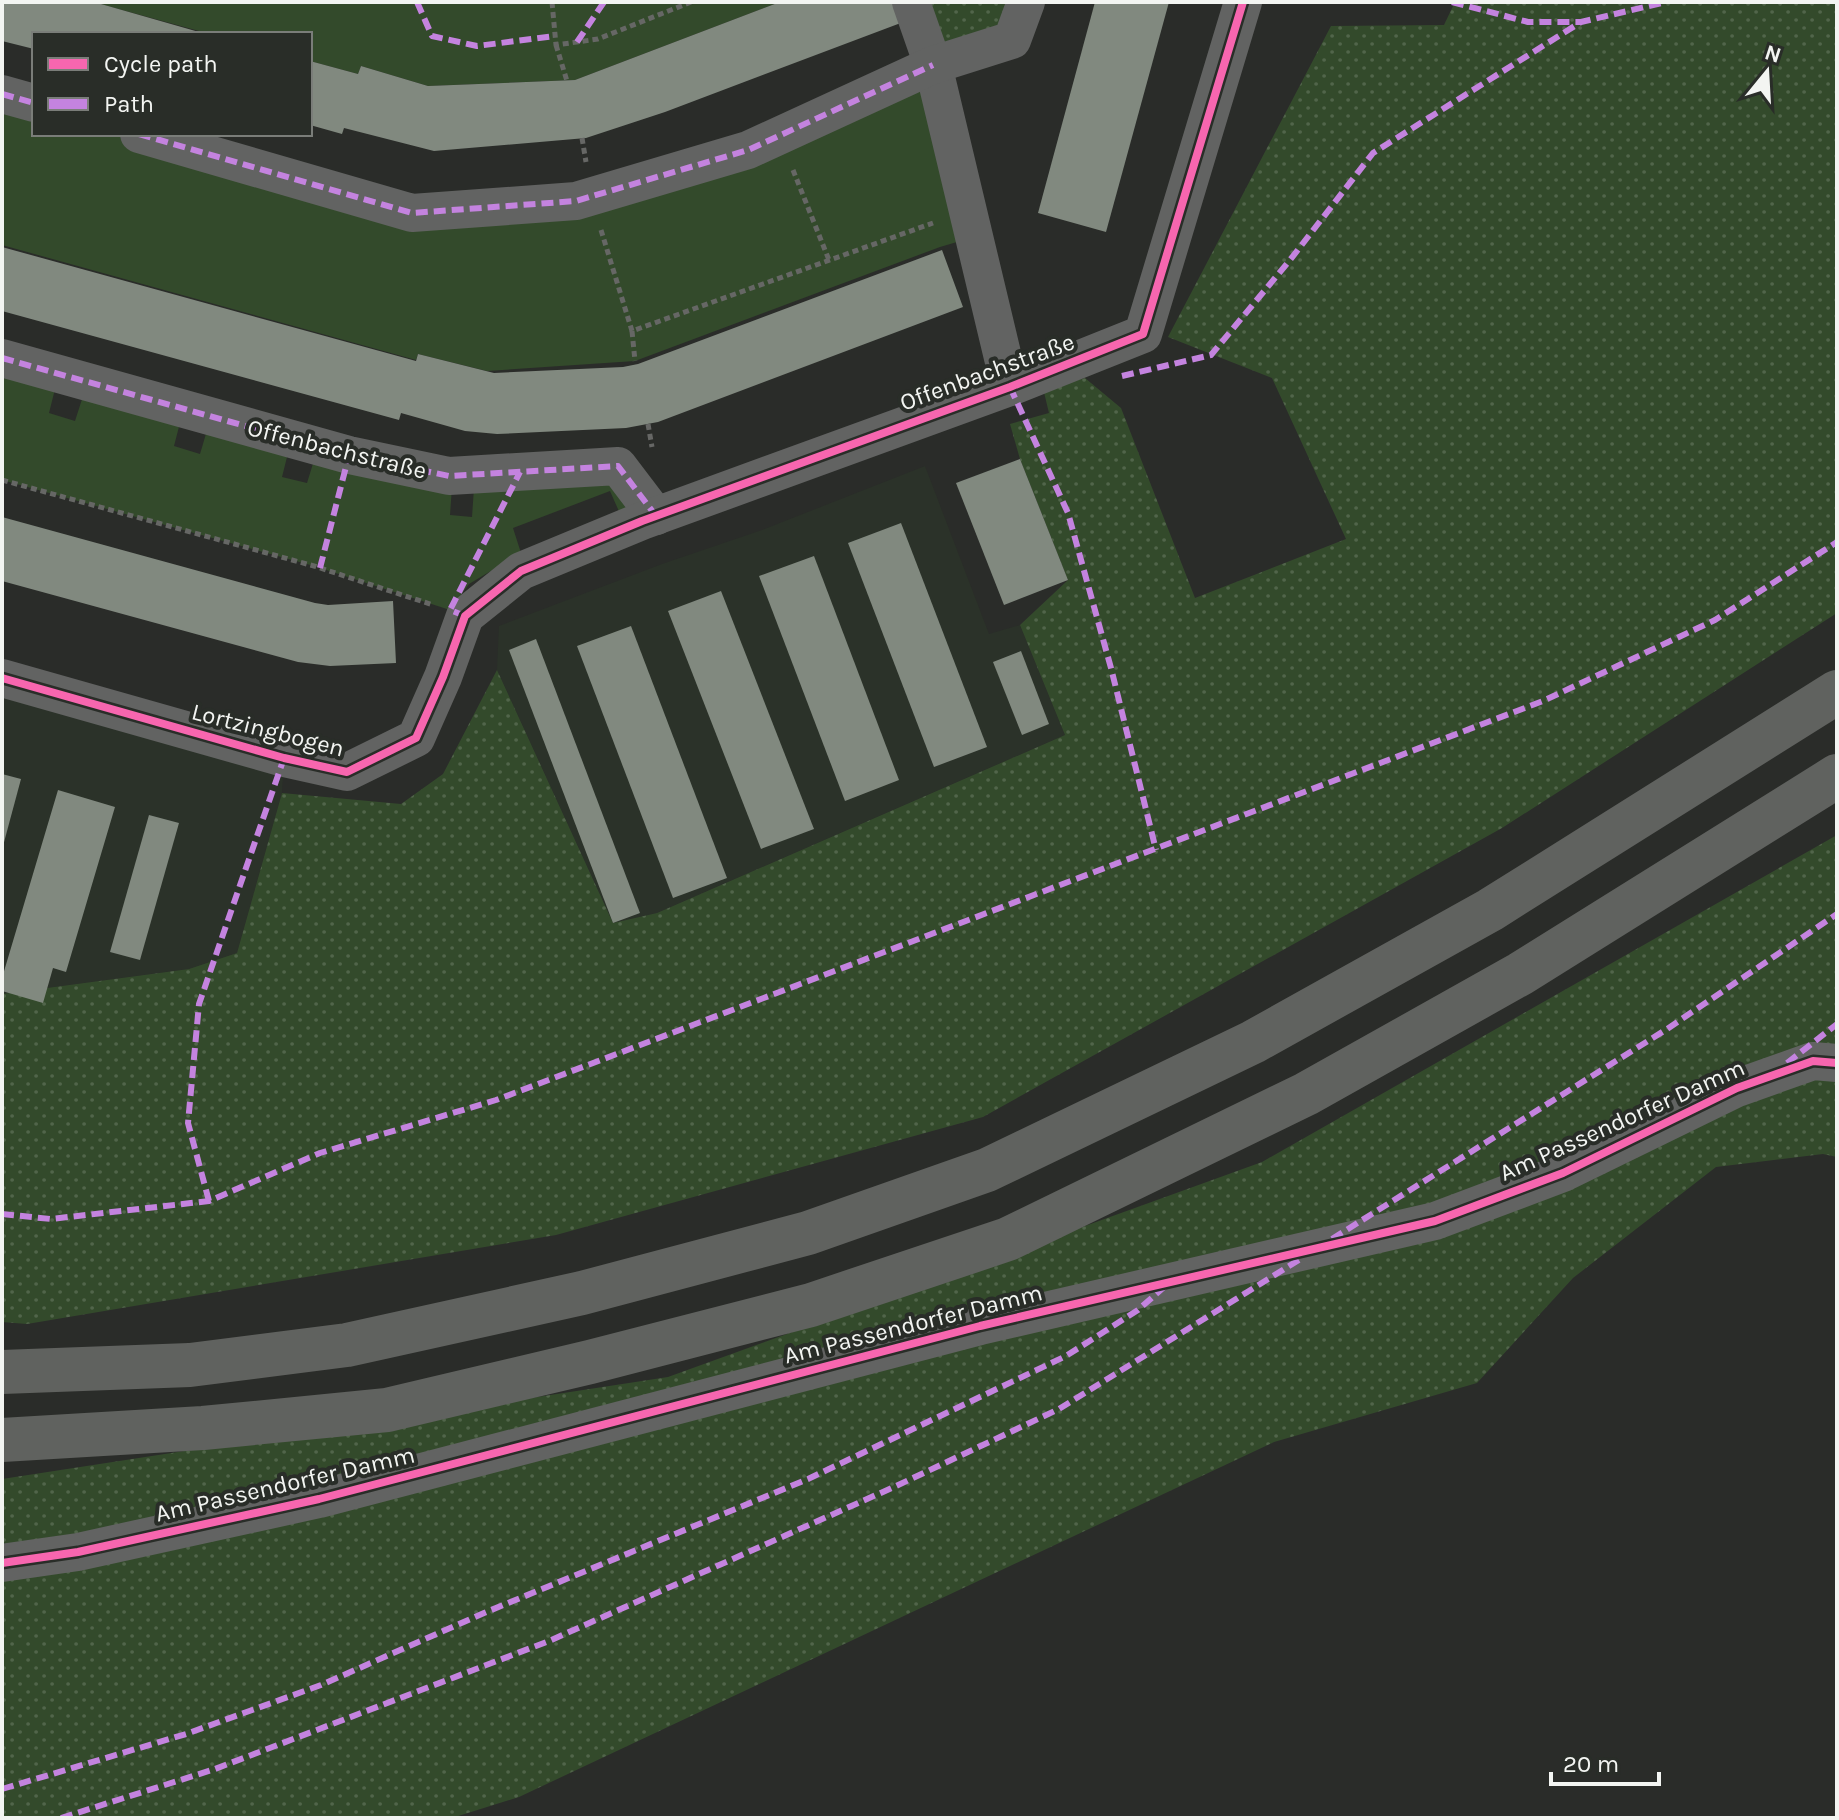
<svg xmlns="http://www.w3.org/2000/svg" width="1839" height="1820" font-family="Karla,sans-serif">
	<style>
		.built { fill: #2b3229 }
		.grass { fill: url(#grass-dots) }
		.park { fill: #334a2b }
		.building { fill: #81897f }
		.lines { fill: none; stroke-linecap: round; stroke-linejoin: round }
		.path { stroke: #666765; stroke-width: 5; stroke-dasharray: 6 4; stroke-linecap: butt }
		.minor { stroke: #626362; stroke-width: 38 }
		.highway { stroke: #60625f; stroke-width: 44 }
		.quiet { stroke: #c483df; stroke-width: 6; stroke-dasharray: 12 6; stroke-linecap: butt }
		.cycleway-casing { stroke: #292d28; stroke-width: 13 }
		.cycleway { stroke: #f766af; stroke-width: 8 }
		.labels { text-anchor: middle; stroke-width: 8; stroke-linejoin: round; paint-order: stroke }
		.street-label { font-size: 24px; fill: #f3f5f2; stroke: #292d28 }
	</style>
	<defs>
		<pattern id="grass-dots" width="8" height="8" patternUnits="userSpaceOnUse" patternTransform="scale(2)"><rect width="8" height="8" fill="#334a2b"/><path d="M2 2h.1M6 6h.1" fill="none" stroke="#51654a" stroke-width="1.8" stroke-linecap="round"/></pattern>
	</defs>
	<rect width="100%" height="100%" fill="#2a2c29"/>
	<g class="built">
		<path d="M925,466l64,168 31,-9 45,110 -408,178 -44,10 -116,-253 2,-44 163,-62 100,-34z"/>
		<path d="M2,678l282,80 -2,35 -45,160 -48,16 -187,25z"/>
	</g>
	<g class="grass">
		<path d="M919,2h103l-14,20 -66,22z"/>
		<path d="M1455,2h382v611l-335,215 -519,289 -427,118 -529,89 -25,-2v-328l187,-25 48,-16 45,-160 119,11 42,-30 54,-104 116,253 44,-10 408,-178 -45,-110 48,-45 -48,-121 -10,-35 39,-11 -6,-25 42,-10 36,30 74,190 151,-59 -74,-161 -104,-41 163,-311 113,-1z"/>
		<path d="M1837,835v322l-14,-3 -107,13 -143,111 -96,105 -203,59 -755,355 -67,21h-450v-339l666,-102 594,-215z"/>
	</g>
	<g class="park">
		<path d="M93,2h687l-205,78 -147,6 -67,-20 -3,8 -48,-13v-27h-100z"/>
		<path d="M933,65l41,172 -34,10 -305,114 -148,10 -69,-17 -2,6 -414,-115v-151l32,9v31h105l273,79 164,-12z"/>
		<path d="M2,370l54,15 -7,28 26,8 9,-28 97,26 -7,27 26,8 8,-27 81,22 -7,28 25,6 8,-26 137,30 -2,28 22,2 2,-29 140,-5 14,23 -7,10 -11,-25 -97,37 8,25 -52,31 -19,26 -136,-44 -312,-86z"/>
	</g>
	<g class="building">
		<path d="M2,2h92l112,32h-172v15l-32,-8z"/>
		<path d="M780,2h119l7,19 -241,91 -79,26 -152,13 -90,-23 -2,6 -32,-9v-64l48,13 3,-8 67,20 147,-6z"/>
		<path d="M1095,2h74l-63,230 -68,-19z"/>
		<path d="M2,247l414,114 2,-7 76,19 129,-6 15,-3 304,-114 21,57 -305,115 -32,6 -129,6 -32,-3 -64,-18 -2,7 -397,-109z"/>
		<path d="M1020,459l48,121 -64,25 -48,-122z"/>
		<path d="M2,517l313,86 13,2 65,-4 3,62 -66,3 -32,-4 -296,-81z"/>
		<path d="M901,523l86,224 -53,20 -86,-224z"/>
		<path d="M814,556l85,224 -54,21 -86,-225z"/>
		<path d="M721,591l93,238 -53,20 -93,-238z"/>
		<path d="M631,626l96,252 -54,20 -96,-252z"/>
		<path d="M536,639l104,274 -27,10 -104,-273z"/>
		<path d="M1021,651l28,73 -27,11 -29,-73z"/>
		<path d="M2,774l19,5 -18,67h-1z"/>
		<path d="M58,790l57,17 -49,165 -13,-4 -10,35 -41,-12v-13z"/>
		<path d="M149,815l30,8 -39,137 -30,-8z"/>
	</g>
	<g class="lines">
		<g class="path">
			<path d="M552,2l4,43 42,-6 93,-37"/>
			<path d="M556,45l11,36"/>
			<path d="M582,138l4,24"/>
			<path d="M793,170l36,90"/>
			<path d="M601,230l31,101 301,-108"/>
			<path d="M632,331l3,30"/>
			<path d="M648,424l4,23"/>
			<path d="M2,480l312,86 119,39"/>
		</g>
		<g class="minor">
			<path d="M911,2l22,63 77,322"/>
			<path d="M2,94l32,9"/>
			<path d="M139,134l273,79 164,-12 172,-51 185,-85 79,-25 14,-38"/>
			<path d="M2,358l347,97 100,21 169,-10 38,50"/>
			<path d="M2,678l282,80 63,14 69,-34 27,-61 22,-61 56,-45 121,-50 368,-134 133,-53 100,-332"/>
			<path d="M2,1563l76,-11 241,-53 661,-173 455,-105 128,-48 174,-85 76,-27 24,2"/>
		</g>
		<g class="highway">
			<path d="M2,1372l188,-7 157,-20 235,-52 226,-60 179,-63 266,-128 237,-132 347,-218"/>
			<path d="M2,1440l201,-12 184,-18 203,-48 221,-57 197,-66 298,-145 214,-120 317,-198"/>
		</g>
		<g class="quiet">
			<path d="M417,2l15,34 45,10 78,-10"/>
			<path d="M1452,2l76,20h53"/>
			<path d="M577,42l27,-40"/>
			<path d="M2,94l32,9"/>
			<path d="M139,134l273,79 164,-12 172,-51 185,-85"/>
			<path d="M2,358l347,97 100,21 169,-10 38,50"/>
			<path d="M1122,376l89,-21 79,-95 83,-107 208,-131 85,-20"/>
			<path d="M1010,387l58,126 43,155 45,182"/>
			<path d="M320,568l29,-113"/>
			<path d="M465,616l-15,-6 70,-138"/>
			<path d="M1787,1063l50,-39"/>
			<path d="M209,1201l-21,-78 11,-119 85,-246"/>
			<path d="M2,1214l49,5 158,-18 111,-48 176,-53 1047,-399 172,-81 122,-78"/>
			<path d="M1332,1239l335,-210 170,-115"/>
			<path d="M2,1789l184,-55 135,-49 163,-72 324,-134 258,-123 72,-46 26,-23"/>
			<path d="M61,1818l154,-49 334,-128 345,-154 165,-78 243,-151"/>
		</g>
		<g class="cycleway-casing">
			<g id="cycleway">
				<path d="M2,678l282,80 63,14 69,-34 27,-61 22,-61 56,-45 121,-50 368,-134 133,-53 100,-332"/>
				<path d="M2,1563l76,-11 241,-53 661,-173 455,-105 128,-48 174,-85 76,-27 24,2"/>
			</g>
		</g>
		<use href="#cycleway" class="cycleway"/>
	</g>
	<g class="labels">
		<g class="street-label">
			<text transform="translate(987 372) rotate(-20)" y="8">Offenbachstraße</text>
			<text transform="translate(337 449) rotate(14)" y="8">Offenbachstraße</text>
			<text transform="translate(268 730) rotate(14)" y="8">Lortzingbogen</text>
			<text transform="translate(1622 1120) rotate(-24)" y="8">Am Passendorfer Damm</text>
			<text transform="translate(913 1324) rotate(-14)" y="8">Am Passendorfer Damm</text>
			<text transform="translate(285 1484) rotate(-13)" y="8">Am Passendorfer Damm</text>
		</g>
	</g>
	<rect width="1839" height="1820" fill="none" stroke="#f3f5f2" stroke-width="8"/>
	<rect x="32" y="32" width="280" height="104" fill="#292d28" stroke="#7a7d79" stroke-width="2"/>
	<rect x="48" y="58" width="40" height="12" fill="#f766af" stroke="#7a7d79" stroke-width="2"/>
	<text x="104" y="72" font-size="24" fill="#f3f5f2">Cycle path</text>
	<rect x="48" y="98" width="40" height="12" fill="#c483df" stroke="#7a7d79" stroke-width="2"/>
	<text x="104" y="112" font-size="24" fill="#f3f5f2">Path</text>
	<g transform="translate(1767 72) rotate(18)" stroke="#292d28" stroke-width="6" paint-order="stroke">
	<path d="M0-6L14 30L0 20L-14 30Z" fill="#f3f5f2"/>
	<text y="-12" font-size="22" font-weight="bold" text-anchor="middle" fill="#f3f5f2">N</text>
	</g>
	<path d="M1551 1772v12h108v-12" fill="none" stroke="#f3f5f2" stroke-width="4"/>
	<text x="1563" y="1772" font-size="24" fill="#f3f5f2" stroke="#292d28" stroke-width="6" paint-order="stroke">20 m</text>
</svg>
